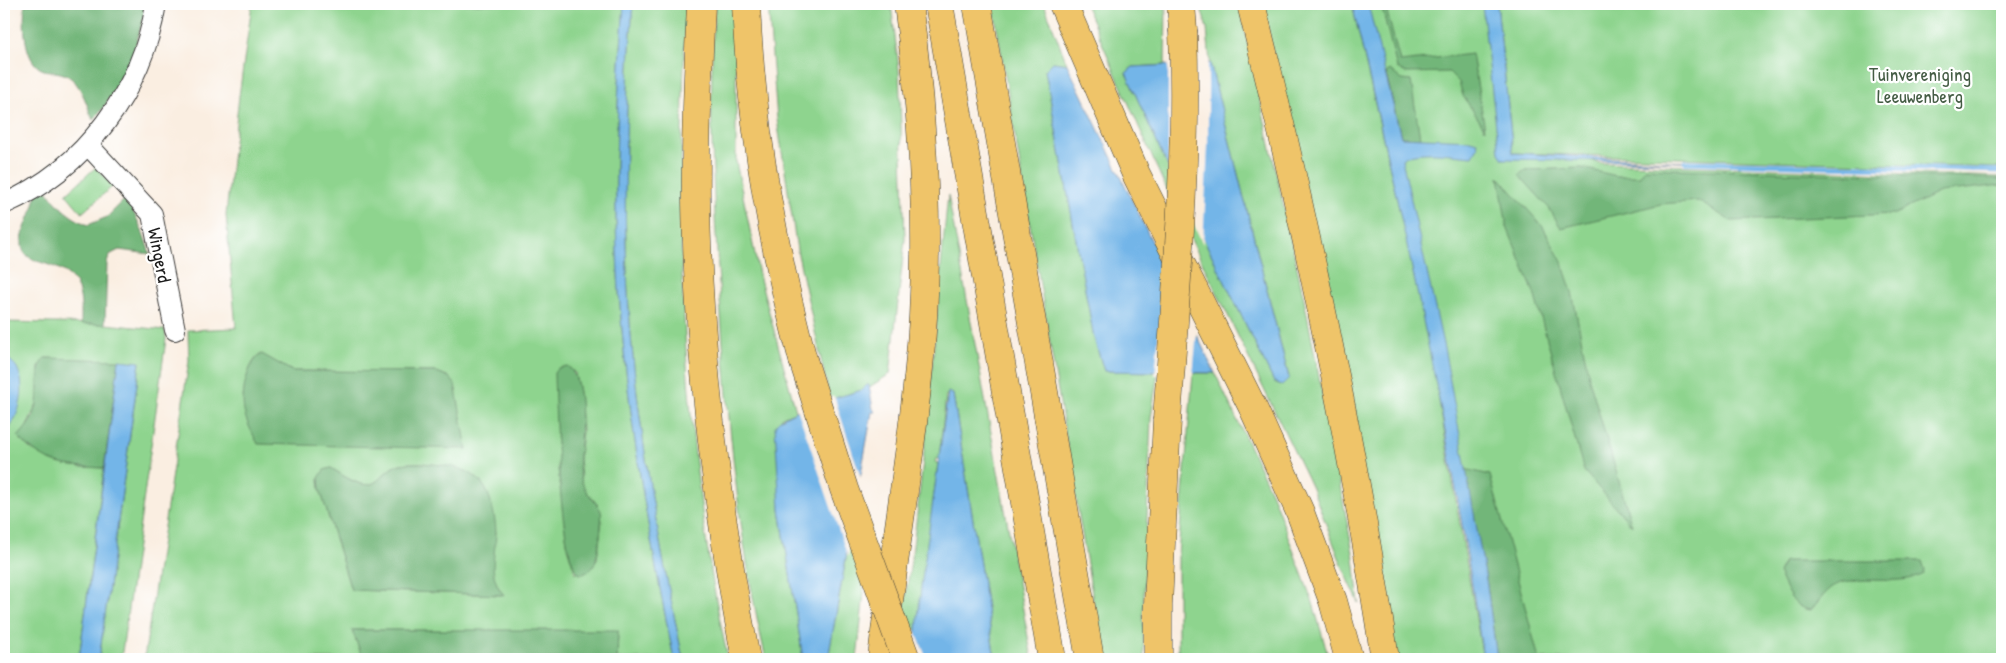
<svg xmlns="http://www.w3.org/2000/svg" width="2006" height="663" font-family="'Patrick Hand',sans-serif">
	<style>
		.green { fill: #8ed48e; stroke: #557855; fill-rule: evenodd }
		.forest { fill: #72b679; stroke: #47694a }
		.water { fill: #73b5e8; stroke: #486882 }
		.pier { fill: #faeee1 }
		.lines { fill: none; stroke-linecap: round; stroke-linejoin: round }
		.stream { stroke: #73b5e8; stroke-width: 5 }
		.minor-casing { stroke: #3d3c3a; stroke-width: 22 }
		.highway-casing { stroke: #3d3c3a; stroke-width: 29 }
		.minor { stroke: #fff; stroke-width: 20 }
		.highway { stroke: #efc469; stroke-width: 28 }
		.highway-bridge-casing { stroke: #3d3c3a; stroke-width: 29; stroke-linecap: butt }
		.highway-bridge { stroke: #efc469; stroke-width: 28 }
		.labels { text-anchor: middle; stroke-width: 4.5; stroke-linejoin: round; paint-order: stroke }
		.park-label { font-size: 19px; fill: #445c44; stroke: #fff }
		.street-label { font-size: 19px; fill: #1c1c1c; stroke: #fff }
	</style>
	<rect width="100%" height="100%" fill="#fff"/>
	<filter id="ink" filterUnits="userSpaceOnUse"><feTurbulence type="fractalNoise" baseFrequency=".02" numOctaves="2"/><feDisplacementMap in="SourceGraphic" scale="10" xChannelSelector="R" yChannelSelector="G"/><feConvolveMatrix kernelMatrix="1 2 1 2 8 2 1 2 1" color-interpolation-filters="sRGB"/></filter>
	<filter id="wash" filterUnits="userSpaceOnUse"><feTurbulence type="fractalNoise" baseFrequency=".0096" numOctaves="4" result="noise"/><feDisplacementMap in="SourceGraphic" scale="20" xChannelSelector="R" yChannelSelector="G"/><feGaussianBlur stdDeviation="1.12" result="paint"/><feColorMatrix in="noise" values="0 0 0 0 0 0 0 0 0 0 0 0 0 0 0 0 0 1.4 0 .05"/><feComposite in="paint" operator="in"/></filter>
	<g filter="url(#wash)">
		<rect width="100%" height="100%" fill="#faeee1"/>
		<g class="green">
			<path d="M252,4h372c-5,70 -9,141 -8,211 2,149 28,298 58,444h-57l1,-28 -266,-1 11,29h-219l45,-298 -1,-28v-3l48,-2 -10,-113 13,-119zM261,354l31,17 145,1 12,5 -206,20c3,-14 5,-35 18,-43zM567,366l8,7 4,21 3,37 -3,28 2,18 2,11 14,16 5,16 -5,39 -13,15 -9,-2 -7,-22 -10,-81zM421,463l20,2 55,67c-4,25 -9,41 7,63l-152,-5 -31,-101 -1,-11 12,-10c12,7 34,25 47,12 7,-6 13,-14 22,-16 7,-1 14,-1 21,-1z"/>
			<path d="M633,4h53c-3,98 -8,197 -3,295 6,121 19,242 45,360h-45c-23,-110 -44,-222 -53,-335 -8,-107 -5,-214 3,-320z"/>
			<path d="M715,4h21v158l24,117 36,132 -14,6 -2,92 23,150h-37c-29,-123 -39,-249 -47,-375 -6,-93 -11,-187 -4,-280z"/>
			<path d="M768,4h123l8,66 6,169 -15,135 -22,14 -38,12 -33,-150 -20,-131z"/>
			<path d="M993,4h51l23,60 -14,-2 -8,8 49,268 10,33 54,1 -7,46 -8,198 1,43h-41z"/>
			<path d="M1085,4h81l-1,61 -32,2 -7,6 36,81 112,228 8,3 7,-8 -79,-314 -3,-34 -7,-25h39l65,295 50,259 5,45 -16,-35 -31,-80 -148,-304z"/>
			<path d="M1263,4h89l53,230 26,120 52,305h-87z"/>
			<path d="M1358,4h131l16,150 78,4 17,5 402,14v482h-512l-19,-114z"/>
			<path d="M1497,4h505v164l-489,-15z"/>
			<path d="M96,167l17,19 -31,27 -16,-19z"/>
			<path d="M948,195l84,464h-37l-42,-265 -7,1 -7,64h-3l-1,3 3,1 -22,176 -21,20c29,-153 37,-309 53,-464z"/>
			<path d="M4,322l101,2 60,6 1,9 -45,320h-22l41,-296 -95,-5 -6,9v32l-12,27 1,21c31,21 41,19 76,21l-25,191h-75v-225c21,-18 11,-48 8,-72l-8,-6z"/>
			<path d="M1193,373h22l57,121 41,109 16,56h-151v-105z"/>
			<path d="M855,509l9,84 -7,66h-29z"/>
		</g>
		<g class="forest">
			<path d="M25,4h122l-17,62 -26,41 -11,13c-6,-14 -10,-31 -21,-41 -9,-8 -18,-6 -28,-9 -21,-6 -21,-49 -19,-66z"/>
			<path d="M1381,4h4l15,58 72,-8 13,75 -22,-33 -4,-14 -10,-10 -43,1 -9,-5z"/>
			<path d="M1390,70l12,10 9,1 9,57 -19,-1 -15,-64z"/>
			<path d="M1582,168l35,8h23l5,-8 357,11v6l-62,7 -45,22 -164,7 -33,-20 -37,3 -100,24 -12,-20 -30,-33 6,-5z"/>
			<path d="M1499,177l44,50 19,35 10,30 18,90 42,144 -48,-55 -50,-178 -27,-66z"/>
			<path d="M39,179c13,20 25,36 49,46l19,-8 18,-18c12,16 19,36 25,55l-31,-4 -8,4 -4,8 -2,62h-24c0,-11 1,-24 -3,-35 -11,-32 -55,-20 -56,-44 -1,-13 8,-28 12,-40 2,-8 3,-18 5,-26z"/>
			<path d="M262,354l30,17 145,1 12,5 6,7 12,65 -209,-5c-5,-10 -12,-22 -14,-33 -3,-16 2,-48 18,-57z"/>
			<path d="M45,358l74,2 -15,108c-40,-2 -55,-1 -86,-31 7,-8 14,-16 17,-26 6,-15 -1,-45 10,-53z"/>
			<path d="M567,366c18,10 14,71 12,90 -1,14 2,30 11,40 4,5 8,9 11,15 2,8 -3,49 -8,56 -3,4 -8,7 -13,7 -21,-9 -25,-173 -26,-201l4,-5z"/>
			<path d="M421,463c30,3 58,3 69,36 3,10 6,23 6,34 -1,24 -9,42 8,62l-153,-5 -31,-101 -1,-11 5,-8 7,-2c12,7 34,25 47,12 7,-6 13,-14 23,-16 6,-1 13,-1 20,-1z"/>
			<path d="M1465,469l25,6 49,184h-42l-10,-74z"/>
			<path d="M1784,561h138l3,9 -1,4c-24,13 -67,0 -88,11 -10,5 -18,17 -25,25 -19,-1 -25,-22 -33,-37z"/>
			<path d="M352,630h266l-1,29h-254z"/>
		</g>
		<g class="water">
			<path d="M624,4h9c-8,106 -11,213 -3,320 9,113 30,225 53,335h-9c-30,-146 -56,-295 -58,-444 -1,-70 3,-141 8,-211z"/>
			<path d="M1352,4h16l33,133 69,3 7,2 1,5 -5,9c-16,-1 -59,-8 -71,3l43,194 42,232 10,74h-14c-31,-221 -80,-438 -131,-655z"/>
			<path d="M1482,4h15l16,149 172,9 -182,-3 -4,-6z"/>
			<path d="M1053,62l14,2 148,309 -111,-2 -10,-33 -49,-268z"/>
			<path d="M1210,63l79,315 -7,7 -8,-3 -112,-228 -36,-81 7,-6z"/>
			<path d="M4,356c5,4 12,8 14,14 9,19 1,50 -14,64z"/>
			<path d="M119,360l21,2 -41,297h-20z"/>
			<path d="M867,385h2l4,24 3,3h-4l-44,247h-25l-23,-150 -5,-83c7,-16 69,-30 87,-36z"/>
			<path d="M948,392l5,2 42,265h-81l7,-72z"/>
		</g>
		<g class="pier">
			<path d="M1208,60v86l-5,98 -35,-73v-108z"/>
			<path d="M1165,265l32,66 -4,44h-38z"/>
			<path d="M834,396l28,85 -14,76 -51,-149z"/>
			<path d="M914,626l4,11 9,22h-15z"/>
		</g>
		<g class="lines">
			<path class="stream" d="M1685,162l317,9"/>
		</g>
	</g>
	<g filter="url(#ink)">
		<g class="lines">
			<g class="minor-casing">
				<g id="minor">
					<path d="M88,145l64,69 23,116"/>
					<path d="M4,204c81,-35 138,-114 152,-200"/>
				</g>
			</g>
			<g class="highway-casing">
				<g id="highway">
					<path d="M701,4c-3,65 -6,131 -5,197 2,154 21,307 50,458"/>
					<path d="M746,4c5,120 26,240 57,356"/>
					<path d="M939,4l113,655"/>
					<path d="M977,4l113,655"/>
					<path d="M1063,4l73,170 118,236 46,102 33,89 16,58"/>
					<path d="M1181,4l2,26"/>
					<path d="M1251,4c54,216 101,435 134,655"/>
					<path d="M882,659c12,-114 34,-227 41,-342 6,-105 -1,-209 -15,-313"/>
					<path d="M1158,659v-54l9,-185"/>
				</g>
			</g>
			<use href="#minor" class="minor"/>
			<use href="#highway" class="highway"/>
			<g class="highway-bridge-casing">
				<g id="highway-bridge">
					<path d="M803,360l41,129 62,170"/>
					<path d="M1167,420c9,-130 21,-260 16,-390"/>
				</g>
			</g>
			<use href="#highway-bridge" class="highway-bridge"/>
		</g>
	</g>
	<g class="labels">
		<g class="park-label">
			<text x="1920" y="81">Tuinvereniging<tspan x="1920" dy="22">Leeuwenberg</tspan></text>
		</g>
		<g class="street-label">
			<text transform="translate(160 255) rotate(79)" y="7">Wingerd</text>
		</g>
	</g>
	<rect width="2006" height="663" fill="none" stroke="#fff" stroke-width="20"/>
</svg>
